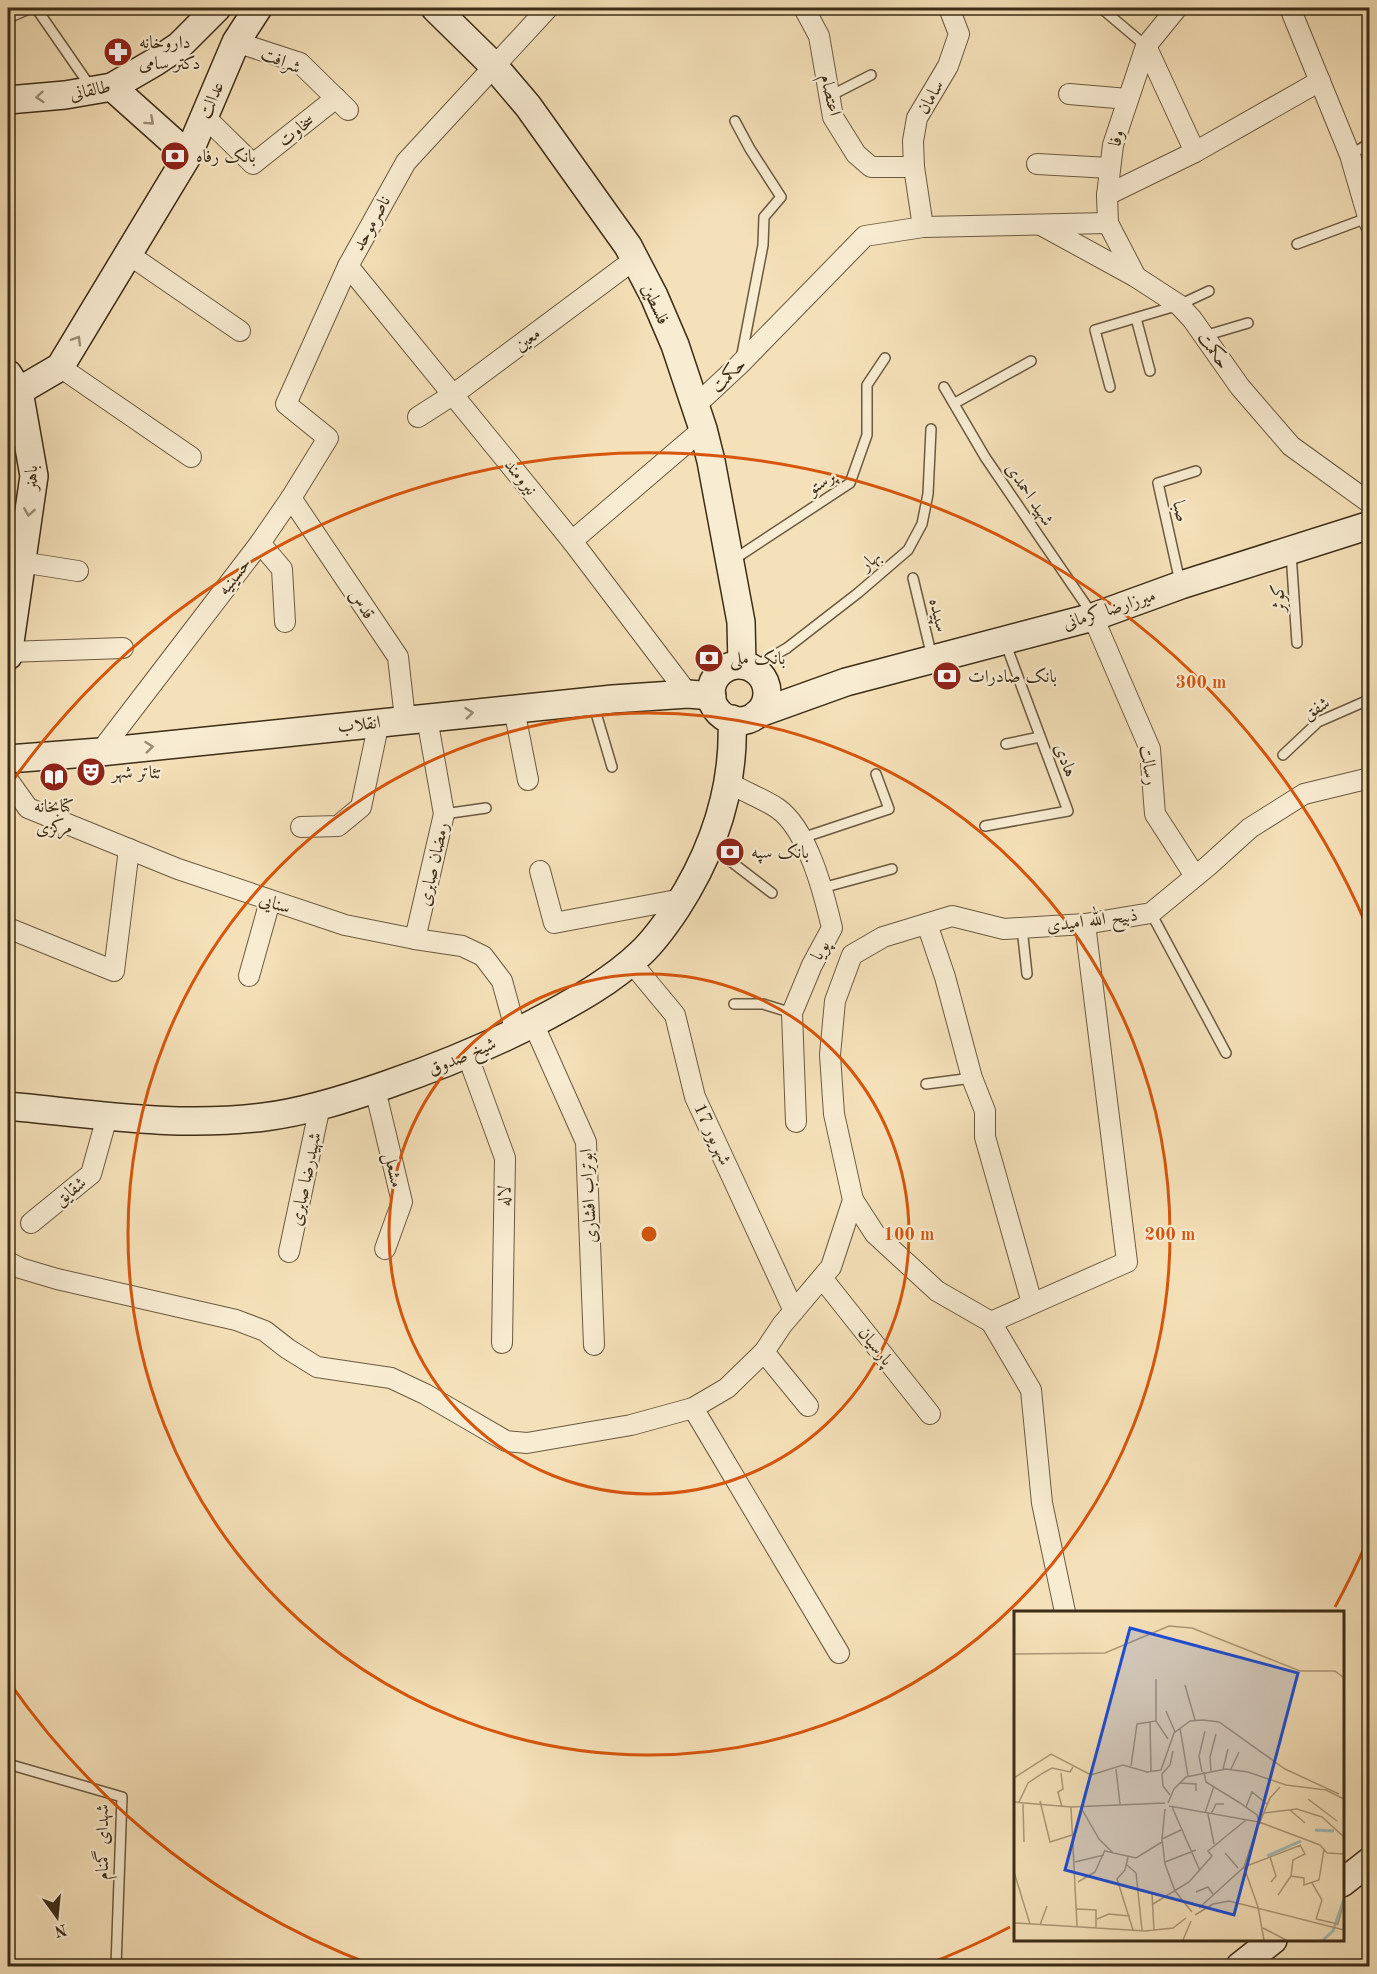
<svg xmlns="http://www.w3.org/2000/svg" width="1377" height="1974" font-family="'Old Standard TT',Amiri,serif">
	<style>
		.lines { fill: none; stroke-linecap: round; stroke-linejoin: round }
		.lane-casing { stroke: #6b5a40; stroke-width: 12 }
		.street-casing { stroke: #6b5a40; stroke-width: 22 }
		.secondary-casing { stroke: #3d2d17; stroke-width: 30 }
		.lane { stroke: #f8ecd2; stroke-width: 9 }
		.street { stroke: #f8ecd2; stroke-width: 20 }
		.secondary { stroke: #f8ecd2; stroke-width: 27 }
		.oneway { stroke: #9a8c74 }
		.ring { fill: none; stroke: #d7550d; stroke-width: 3 }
		.labels { text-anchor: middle; stroke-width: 4.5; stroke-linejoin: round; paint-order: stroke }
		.poi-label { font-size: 18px; fill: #3d2d17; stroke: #f8ecd2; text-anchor: start }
		.street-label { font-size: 18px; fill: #3d2d17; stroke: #f8ecd2 }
		.inset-river { fill: none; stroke: #a0bbba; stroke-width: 3 }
		.inset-road { fill: none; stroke: #ab9978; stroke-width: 1.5 }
		.view { fill: #1d4ed8; fill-opacity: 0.15; stroke: #1d4ed8; stroke-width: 3 }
		.inset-edge { fill: none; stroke: #3d2d17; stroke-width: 3 }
		.centre { fill: #d7550d; stroke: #f8ecd2; stroke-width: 3 }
		.ring-label { font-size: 18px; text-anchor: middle; font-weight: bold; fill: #d7550d; stroke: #f8ecd2; stroke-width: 4.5; stroke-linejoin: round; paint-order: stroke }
	</style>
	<rect width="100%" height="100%" fill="#f5e1b9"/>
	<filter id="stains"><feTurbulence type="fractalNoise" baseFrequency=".00333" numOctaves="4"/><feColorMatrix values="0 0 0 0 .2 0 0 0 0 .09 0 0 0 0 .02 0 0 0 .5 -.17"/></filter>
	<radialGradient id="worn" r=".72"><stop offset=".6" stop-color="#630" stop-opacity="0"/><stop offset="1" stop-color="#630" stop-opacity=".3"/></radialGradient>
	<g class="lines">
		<g class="lane-casing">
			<g id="lane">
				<path d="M36,8l54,78"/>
				<path d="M1101,8l45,38"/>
				<path d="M8,18l23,-10"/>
				<path d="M830,96l41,-21"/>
				<path d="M735,121l15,28 31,48 -17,20 -1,28 -22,114"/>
				<path d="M1350,155l20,-12"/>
				<path d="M1297,244l70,-26"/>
				<path d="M1136,318l14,53"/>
				<path d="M1204,336l44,-13"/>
				<path d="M944,387l41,70 107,157"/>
				<path d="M1110,387l-15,-57 84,-25 30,-14"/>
				<path d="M955,403l76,-42"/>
				<path d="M1291,553l6,90"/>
				<path d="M733,560l117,-77 17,-48v-50l18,-27"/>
				<path d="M913,578l19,79"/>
				<path d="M1180,582l-22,-99 38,-12"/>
				<path d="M752,668l35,-20 71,-55 50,-43 14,-26 6,-30 3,-65"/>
				<path d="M593,703l19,64"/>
				<path d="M1006,744l34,-7"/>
				<path d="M1283,755l35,-33 48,-21 4,-5"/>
				<path d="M444,814l42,-6"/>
				<path d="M985,826l83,-15 -63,-169"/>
				<path d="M802,838l87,-29 -13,-35"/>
				<path d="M712,847l60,46"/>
				<path d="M822,888l70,-19"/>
				<path d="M1151,913l75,140"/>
				<path d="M1022,928l5,46"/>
				<path d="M734,1004h29l29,9"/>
				<path d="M926,1084l46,-6"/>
				<path d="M8,1764l114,33 -6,169"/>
			</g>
		</g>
		<g class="street-casing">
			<g id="street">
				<path d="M804,8l15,28 14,81 23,37 15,13h43"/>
				<path d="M1290,8l60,147 20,69"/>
				<path d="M236,42l64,21 48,47"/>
				<path d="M1146,46l49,106"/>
				<path d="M1069,94l59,5"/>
				<path d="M204,116l49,48 83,-66"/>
				<path d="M1037,164l73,4"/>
				<path d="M1107,195l88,-43 125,-71"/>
				<path d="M1041,225l95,52 43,28 13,14 48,68 51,59 79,57"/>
				<path d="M923,227l-9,-60 -1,-26 4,-23 31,-52 11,-32 -10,-26"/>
				<path d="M128,254l112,77"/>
				<path d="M348,266l224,275 116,153"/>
				<path d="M1136,277l-28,-54 -1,-28 6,-50 33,-99 31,-38"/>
				<path d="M60,367l131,90"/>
				<path d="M695,406l44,-41 126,-129 58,-9 185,-4"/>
				<path d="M418,417l36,-23 181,-135"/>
				<path d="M291,498l107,159 7,62"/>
				<path d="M572,541l131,-112"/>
				<path d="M260,543l22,26 3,53"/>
				<path d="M21,562l57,9"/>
				<path d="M1093,617l57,132 5,65 40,62"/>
				<path d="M8,652l115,-4"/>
				<path d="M514,709l14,71"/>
				<path d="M100,752l160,-209 31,-45 37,-60 -42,-34 62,-138 58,-104 142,-154"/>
				<path d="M8,780l20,28 150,61 167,56 70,14 47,7 21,10 19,25 14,51"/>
				<path d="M728,782c16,10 34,16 49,26 31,21 47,86 55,120l-20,37 -20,48 4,109"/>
				<path d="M301,827l37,-1 23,-19 18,-85"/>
				<path d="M540,871l14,52 128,-24"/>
				<path d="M927,924l18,53 27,101 13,33v26l47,166"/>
				<path d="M8,928l106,43 15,-122"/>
				<path d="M415,939l29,-125 -17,-96"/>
				<path d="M631,962l44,53 20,82 99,214"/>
				<path d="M249,976l21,-75"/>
				<path d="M533,1023l53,119 8,203"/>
				<path d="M467,1054l38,104 -3,185"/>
				<path d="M375,1089l27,113 -17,47"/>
				<path d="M853,1200l22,34 62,57 54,31 136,-60 -42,-338"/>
				<path d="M31,1223l60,-49 16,-57"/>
				<path d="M289,1252l31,-146"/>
				<path d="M8,1262l12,6 37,11 179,41 29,11 23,18 29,18 74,11 34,16 81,47 21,2 104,-18 62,-17 34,-20 37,-36 18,-27 49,-58 22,-67 -19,-86 -4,-59 5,-54 17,-46 31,-18 69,-21 52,13 81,-5 66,-11 57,-47 42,-38 54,-34 66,-16"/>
				<path d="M822,1278l108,136"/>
				<path d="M991,1322l40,68 11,113 23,109"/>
				<path d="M764,1352l44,54"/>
				<path d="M693,1408l146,245"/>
			</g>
		</g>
		<g class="secondary-casing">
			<g id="secondary">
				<path d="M435,8l59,58 34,40 100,140 26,50 21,49 28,84 8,32 30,161 1,43"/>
				<path d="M112,87l76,68"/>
				<path d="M8,100l57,-5 47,-8 43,-25 24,-16 38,-38"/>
				<path d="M8,374l11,17 15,85 -26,180"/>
				<path d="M19,391l41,-24 128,-212 48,-113 22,-34"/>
				<circle cx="739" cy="693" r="28"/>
				<path d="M757,714l89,-32 247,-65 88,-32 189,-60"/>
				<path d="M8,759l92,-7 513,-53 75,-5 24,2"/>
				<path d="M8,1106c85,8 169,22 256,11 41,-5 82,-18 122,-32 52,-18 101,-38 150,-63 37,-20 75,-40 105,-69 14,-13 25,-29 35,-44 37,-57 59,-121 56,-190"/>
				<path d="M1342,1883l28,-22"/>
				<path d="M1240,1966l33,-26"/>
			</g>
		</g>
		<use href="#lane" class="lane"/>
		<use href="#street" class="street"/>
		<use href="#secondary" class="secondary"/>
	</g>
	<defs><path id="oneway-chevron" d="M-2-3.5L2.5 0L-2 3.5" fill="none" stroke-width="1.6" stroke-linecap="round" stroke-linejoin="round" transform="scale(1.5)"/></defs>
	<g class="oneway">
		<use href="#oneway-chevron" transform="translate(40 97) rotate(175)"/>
		<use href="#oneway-chevron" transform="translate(150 121) rotate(42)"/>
		<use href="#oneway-chevron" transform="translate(77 340) rotate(-59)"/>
		<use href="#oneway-chevron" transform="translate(29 512) rotate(99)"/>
		<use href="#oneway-chevron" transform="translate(469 713) rotate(-6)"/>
		<use href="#oneway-chevron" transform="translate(149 747) rotate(-6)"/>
	</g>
	<g class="ring">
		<circle cx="649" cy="1234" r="260"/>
		<circle cx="649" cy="1234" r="521"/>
		<path d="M1368 1539A781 781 0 0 1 1335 1607M1010 1927A781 781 0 0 1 923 1966M375 1966A781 781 0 0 1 9 1682M9 786A781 781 0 0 1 1368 929"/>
	</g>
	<defs>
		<g id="pharmacy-disc" transform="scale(1.5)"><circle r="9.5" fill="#8f2418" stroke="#f8ecd2"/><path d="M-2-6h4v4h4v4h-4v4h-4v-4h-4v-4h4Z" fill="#fff"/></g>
		<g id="bank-disc" transform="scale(1.5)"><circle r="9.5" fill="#8f2418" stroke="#f8ecd2"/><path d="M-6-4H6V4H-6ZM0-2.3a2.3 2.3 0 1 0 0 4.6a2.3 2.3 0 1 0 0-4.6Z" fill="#fff"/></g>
		<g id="theatre-disc" transform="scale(1.5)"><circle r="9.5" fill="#8f2418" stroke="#f8ecd2"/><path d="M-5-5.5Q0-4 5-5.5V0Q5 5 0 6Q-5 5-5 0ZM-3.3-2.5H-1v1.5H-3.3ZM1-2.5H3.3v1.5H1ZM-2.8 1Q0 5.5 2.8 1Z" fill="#fff"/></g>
		<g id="library-disc" transform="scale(1.5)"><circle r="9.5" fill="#8f2418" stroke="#f8ecd2"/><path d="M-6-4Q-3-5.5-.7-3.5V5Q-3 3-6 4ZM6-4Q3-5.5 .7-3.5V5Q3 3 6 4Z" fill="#fff"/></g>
	</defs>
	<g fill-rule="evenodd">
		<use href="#pharmacy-disc" x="118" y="52"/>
		<use href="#bank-disc" x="175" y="156"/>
		<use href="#bank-disc" x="709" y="658"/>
		<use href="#bank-disc" x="947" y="676"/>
		<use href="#theatre-disc" x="91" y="772"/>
		<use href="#library-disc" x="54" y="777"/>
		<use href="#bank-disc" x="730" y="852"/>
	</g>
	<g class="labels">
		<g class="poi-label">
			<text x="139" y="48">داروخانه<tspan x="139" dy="21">دکتر سامی</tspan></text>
			<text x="196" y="162">بانک رفاه</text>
			<text x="730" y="664">بانک ملی</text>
			<text x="968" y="682">بانک صادرات</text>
			<text x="112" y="778">تئاتر شهر</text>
			<text x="54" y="812" text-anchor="middle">کتابخانه<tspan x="54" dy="21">مرکزی</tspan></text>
			<text x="751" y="858">بانک سپه</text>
		</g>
		<g class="street-label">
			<text transform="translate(281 60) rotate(23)" y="6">شرافت</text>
			<text transform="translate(90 90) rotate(-12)" y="6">طالقانی</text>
			<text transform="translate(831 95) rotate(77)" y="6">اعتصام</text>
			<text transform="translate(930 97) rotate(-61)" y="6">سامان</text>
			<text transform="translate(211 100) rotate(-67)" y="6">عدالت</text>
			<text transform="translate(296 130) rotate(-39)" y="6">سخاوت</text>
			<text transform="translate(1116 138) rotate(-75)" y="6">وفا</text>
			<text transform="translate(371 223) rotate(-61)" y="6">ناصرموحد</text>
			<text transform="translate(656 304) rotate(65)" y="6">فلسطین</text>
			<text transform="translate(527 339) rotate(-37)" y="6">معین</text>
			<text transform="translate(1214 350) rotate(55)" y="6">حکمت</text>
			<text transform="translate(728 375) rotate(-44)" y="6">حکمت</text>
			<text transform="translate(521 477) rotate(51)" y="6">نیرومند</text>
			<text transform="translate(31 478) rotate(-90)" y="6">باهنر</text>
			<text transform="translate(821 482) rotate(-33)" y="6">پرستو</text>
			<text transform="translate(1030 494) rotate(56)" y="6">شهید احمدی</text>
			<text transform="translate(1181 511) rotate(77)" y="6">صبا</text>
			<text transform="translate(870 560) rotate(-40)" y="6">بهار</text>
			<text transform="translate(234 576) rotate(-52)" y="6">حسینیه</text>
			<text transform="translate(1278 598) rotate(-94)" y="6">کوثر</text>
			<text transform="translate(362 604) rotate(56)" y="6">قدس</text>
			<text transform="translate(1109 609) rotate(-18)" y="6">میرزارضا کرمانی</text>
			<text transform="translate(939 615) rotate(77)" y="6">سپیده</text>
			<text transform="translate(1316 708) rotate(-31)" y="6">شفق</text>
			<text transform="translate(359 724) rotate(-6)" y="6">انقلاب</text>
			<text transform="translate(1066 760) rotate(70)" y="6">هادی</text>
			<text transform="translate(1149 765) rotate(81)" y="6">رسالت</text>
			<text transform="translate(433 864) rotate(-77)" y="6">رمضان صابری</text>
			<text transform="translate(275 903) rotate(18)" y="6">سنایی</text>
			<text transform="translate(1092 920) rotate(-7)" y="6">ذبیح الله امیدی</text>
			<text transform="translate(820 950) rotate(-60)" y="6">پویا</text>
			<text transform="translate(462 1056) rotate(-23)" y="6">شیخ صدوق</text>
			<text transform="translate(713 1134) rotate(65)" y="6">17 شهریور</text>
			<text transform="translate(394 1170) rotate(77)" y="6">مشعل</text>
			<text transform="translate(305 1179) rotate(-78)" y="6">شهیدرضا صابری</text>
			<text transform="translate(70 1191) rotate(-39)" y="6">شقایق</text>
			<text transform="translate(504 1196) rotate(-89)" y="6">لاله</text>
			<text transform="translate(588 1196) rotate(-93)" y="6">ابوتراب افشاری</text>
			<text transform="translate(876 1346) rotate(51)" y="6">پارسیان</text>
			<text transform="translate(102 1842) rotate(-90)" y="6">شهدای گمنام</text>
		</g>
	</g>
	<g transform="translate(1014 1611)">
		<rect width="330" height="330" fill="#f5e1b9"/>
		<path class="inset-river" d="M301,219l19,1M253,245l34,-15M309,329l10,-9 11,-32"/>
		<path class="inset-road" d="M0,43l91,-1 64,-27 23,2 108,43h35l9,7M171,74l10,35M152,100l9,21M142,110v-42M136,111l1,50M166,117l8,48M117,155l6,-42 19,-3 12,18M102,158l4,35M209,158l5,-20M217,158l8,-17M197,160l-1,-14 6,-23M188,161l-3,-16 6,-25M190,161l2,10 34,21 17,12 2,7M47,162l2,16 -5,3 4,15M0,167l37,-24 40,21 32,-10 24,7 14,-2 13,-37 16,-12 13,-1 16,2 66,47 54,25M166,172l16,1v7M156,184l-7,-9 -1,-12 8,-9 3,-14M294,188l29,22M26,190l10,41 22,-7M0,191l57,5 94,-4M5,191l9,-19 15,-10 9,-5 18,4 3,-5M154,192l6,-14 12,-12 40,-8 22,3 38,13 40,5 18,9M9,193l1,38M66,195l19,33 14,14M155,195l90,16 -15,45 14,40 6,33M57,196l6,119M158,196l28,64M232,196l6,-15 15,12M151,198l-3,30 3,25 10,27 17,21M276,199l15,13M191,202l9,-27M250,202l33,-4 25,8 22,20M194,203l6,30M197,203l5,-10h8M245,211l61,23 7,8 17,1M246,211l10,-24 10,-11M148,228l19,-9M286,234l5,9 -12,6 -2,16 13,2v7l15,-5 5,-31M91,240l31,7 26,-16M211,242l13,15M114,246l-3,13 -8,9 16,51M256,246l6,19 -5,6M61,251l29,-7M151,251l31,-12M113,254l9,8 6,57M230,256l57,-22M0,261l16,52M64,271l17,-10 10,-22M298,272l10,17 -6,19M182,281l12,-5 5,7M138,283l2,37M264,284l13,-19M139,293l36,-22 23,-26 -4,-5 38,-31M185,297l45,-41M63,298l19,1v18M181,304l18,-11 16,-3 115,29M83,308l12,-5 21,2M302,308l22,5 6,-23M0,312l131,8 28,-3 13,-10M26,314l7,-19M249,317l23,12M169,329l8,-19"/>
		<path class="view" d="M116,17l168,45 -64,242 -169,-45z"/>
		<rect width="330" height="330" class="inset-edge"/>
	</g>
	<circle cx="649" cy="1234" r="9" class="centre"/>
	<g class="ring-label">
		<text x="1201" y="688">300 m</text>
		<text x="909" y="1240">100 m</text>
		<text x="1170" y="1240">200 m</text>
	</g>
	<rect width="1377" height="1974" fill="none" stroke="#f5e1b9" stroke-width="30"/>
	<rect x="9" y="9" width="1359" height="1956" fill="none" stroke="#3d2d17" stroke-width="3"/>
	<rect x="15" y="15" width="1347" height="1944" fill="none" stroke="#3d2d17" stroke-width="1.5"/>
	<g transform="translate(57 1917) rotate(165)" stroke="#f8ecd2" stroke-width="4.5" paint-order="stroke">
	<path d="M0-4.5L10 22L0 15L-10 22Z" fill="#3d2d17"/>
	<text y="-9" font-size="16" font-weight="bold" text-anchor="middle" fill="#3d2d17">N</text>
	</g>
	<rect width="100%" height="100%" filter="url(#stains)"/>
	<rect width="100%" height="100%" fill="url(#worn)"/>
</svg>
